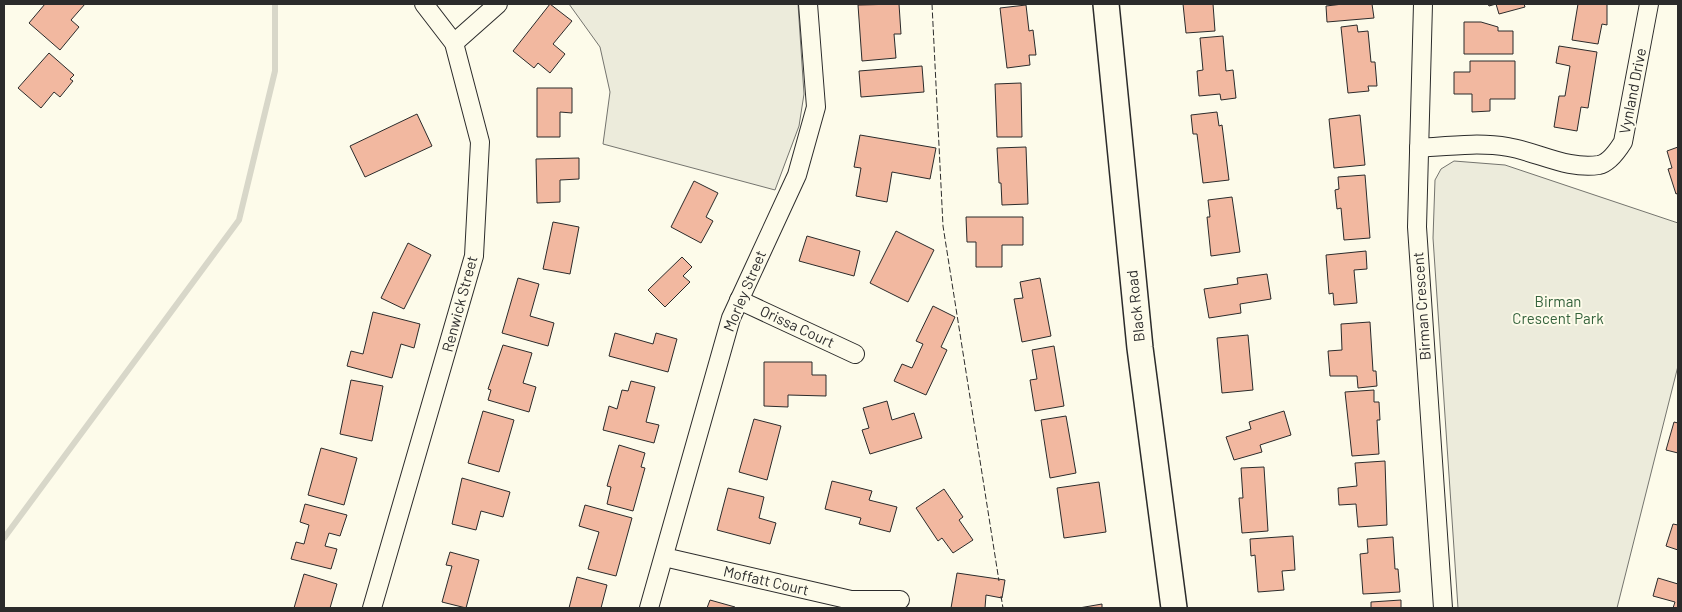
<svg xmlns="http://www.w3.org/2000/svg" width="1682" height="612" font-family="Barlow,sans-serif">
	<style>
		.park { fill: #ecebdb; stroke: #74746e }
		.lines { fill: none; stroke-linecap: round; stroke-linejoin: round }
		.stream { stroke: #d8d7c9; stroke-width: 6 }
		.building { fill: #f2b8a0; stroke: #2b2b2b }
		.street-casing { stroke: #2b2b2b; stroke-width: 20 }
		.secondary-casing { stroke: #2b2b2b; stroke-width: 28 }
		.street { stroke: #fdfbea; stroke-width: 18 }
		.secondary { stroke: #fdfbea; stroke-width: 25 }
		.fence { stroke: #2b2b2b; stroke-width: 1; stroke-dasharray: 6 2.5; stroke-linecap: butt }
		.labels { text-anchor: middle; stroke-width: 4; stroke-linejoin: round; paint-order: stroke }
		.street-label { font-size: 15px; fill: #2b2b2b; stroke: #fdfbea }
		.park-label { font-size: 15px; fill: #34623c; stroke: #fdfbea }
	</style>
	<rect width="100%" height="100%" fill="#fdfbea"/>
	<g class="park">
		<path d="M569,4h229l6,90 -5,32 -24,64 -172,-46 7,-52 -10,-45z"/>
		<path d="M1454,161l51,4 173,58v143l-61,242h-159l-25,-370 2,-58 6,-11z"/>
	</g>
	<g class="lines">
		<path class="stream" d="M4,538l235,-318 36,-149v-67"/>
	</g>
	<g class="building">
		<path d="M45,4h40l-14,16 8,7 -19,23 -31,-27z"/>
		<path d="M550,4l22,17 -19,23 12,10 -15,19 -12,-10 -4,5 -21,-17z"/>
		<path d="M899,4l2,30h-7l2,24 -34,3 -4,-56z"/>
		<path d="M1183,4h30l2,27 -29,2z"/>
		<path d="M1343,4h29l2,14 -47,4 -1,-16z"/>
		<path d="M1488,4h36l1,3 -26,7 -3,-10 -7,2z"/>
		<path d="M1578,4h29v21l-5,-1 -4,20 -26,-4z"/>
		<path d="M1026,5l3,26 4,-1 3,25h-7l1,10 -23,3 -7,-60z"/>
		<path d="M1464,22h17l17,5v4h15v23h-49z"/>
		<path d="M1357,25l1,7 10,-1 3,31h4l2,24h-9l1,5 -21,2 -7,-66z"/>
		<path d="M1223,36l3,35 7,-1 3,28 -15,2 -1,-6 -21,2 -2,-25 6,-1 -3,-32z"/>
		<path d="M1559,46l38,6 -9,56 -7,-1 -4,24 -23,-4 5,-31h6l5,-30 -14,-3z"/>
		<path d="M49,53l25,22 -4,4 3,2 -13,16 -6,-5 -13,16 -23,-20z"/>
		<path d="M1470,61h45v38h-25v12l-18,1v-18h-18v-22h16z"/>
		<path d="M922,66l2,26 -63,5 -2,-26z"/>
		<path d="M1021,83l1,54h-25l-2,-53z"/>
		<path d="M537,88h35v25l-12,-1v25h-23z"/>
		<path d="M1217,112l2,14 3,-1 7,55 -26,3 -6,-49h-4l-2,-19z"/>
		<path d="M417,114l15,32 -67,31 -15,-31z"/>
		<path d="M1360,115l5,50 -31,3 -5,-49z"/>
		<path d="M860,135l76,13 -6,31 -38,-7 -5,30 -31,-6 5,-28 -7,-1z"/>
		<path d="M1026,147l2,57 -26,1 -1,-22h-2l-2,-35z"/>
		<path d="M1678,147v46l-2,1 -8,-25 4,-1 -5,-17z"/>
		<path d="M579,158v21l-19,1v22l-23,1 -1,-44z"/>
		<path d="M1365,175l5,63 -26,2 -3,-32 -4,1 -2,-19 4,-1 -1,-12z"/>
		<path d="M694,181l24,12 -12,24 7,4 -12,22 -30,-16z"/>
		<path d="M1232,197l8,55 -29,4 -4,-39h3l-2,-17z"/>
		<path d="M966,217h57v28h-21v22h-26v-25h-9z"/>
		<path d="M553,222l26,5 -9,47 -27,-5z"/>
		<path d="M896,231l38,19 -26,52 -38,-19z"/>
		<path d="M807,236l53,15 -6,25 -55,-15z"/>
		<path d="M408,243l23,12 -27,54 -23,-11z"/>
		<path d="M1366,251l1,18 -13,1 3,33 -23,2 -1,-12 -4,1 -3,-39z"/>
		<path d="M682,257l10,10 -9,9 7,6 -25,25 -17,-17z"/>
		<path d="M1267,274l4,25 -31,5 1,9 -32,5 -5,-29 34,-5 -1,-6z"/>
		<path d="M518,278l21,6 -9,32 24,7 -6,23 -46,-13z"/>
		<path d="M1040,278l11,58 -29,6 -8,-43 9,-1 -3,-16z"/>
		<path d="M933,306l22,11 -14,30 6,3 -21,45 -32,-14 8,-17 10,4 11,-24 -7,-3z"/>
		<path d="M373,312l47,12 -6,24 -13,-4 -9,34 -45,-12 4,-15 12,3z"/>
		<path d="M1370,322l3,49h3l1,15 -19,2 -1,-12h-27l-2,-25 14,-1 -1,-26z"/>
		<path d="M615,333l38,11 3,-11 21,6 -9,33 -59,-16z"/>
		<path d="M1248,335l5,55 -31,3 -5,-55z"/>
		<path d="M503,345l29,8 -9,30 13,4 -7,25 -41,-12 3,-10 -3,-1z"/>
		<path d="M1054,346l10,60 -29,5 -5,-31 7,-1 -5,-29z"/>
		<path d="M764,362h48v13h14v21l-38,-1v12l-24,-1z"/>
		<path d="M351,380l32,6 -11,55 -32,-7z"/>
		<path d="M631,381l24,6 -9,35 13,3 -5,18 -51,-13 6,-24 8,3 5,-19 6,1z"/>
		<path d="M1374,390v12h5l1,18h-3l2,34 -27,2 -7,-64z"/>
		<path d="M887,401l5,19 22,-7 8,25 -52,16 -8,-24 7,-2 -6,-20z"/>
		<path d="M483,411l31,9 -15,52 -31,-9z"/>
		<path d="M1284,411l7,24 -31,10 2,7 -28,8 -8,-23 25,-8 -2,-7z"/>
		<path d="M1066,416l10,57 -26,5 -9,-58z"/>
		<path d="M754,419l27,7 -14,54 -28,-8z"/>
		<path d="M1674,422l4,1v30l-12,-3z"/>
		<path d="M619,445l26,8 -4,14 4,1 -12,43 -26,-7 4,-17 -4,-1z"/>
		<path d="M321,448l36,10 -13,47 -36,-10z"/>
		<path d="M1385,461l2,64 -29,2 -2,-23 -17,1 -1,-17 19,-2 -2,-23z"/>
		<path d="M1264,467l4,64 -26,2 -3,-35h4l-2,-30z"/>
		<path d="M462,478l48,14 -7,25 -22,-6 -5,19 -24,-6z"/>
		<path d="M832,481l40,10 -3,9 28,7 -7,25 -31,-8 2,-6 -36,-9z"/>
		<path d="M1099,482l7,50 -42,6 -7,-50z"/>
		<path d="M728,488l36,9 -5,21 17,5 -6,21 -53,-14z"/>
		<path d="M944,489l19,28 -4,3 14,20 -20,13 -11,-15 -4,3 -22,-33z"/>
		<path d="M305,504l42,11 -7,21 -11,-3 -4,13 12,3 -6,20 -40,-10 5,-17 8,2 5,-19 -9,-3z"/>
		<path d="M585,505l47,13 -16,58 -28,-7 11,-37 -20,-6z"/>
		<path d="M1673,524l5,1v25l-12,-4z"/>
		<path d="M1293,536l2,34 -13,1 2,19 -26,2 -3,-37 -4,1 -1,-17z"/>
		<path d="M1393,537l2,32h3l2,23 -37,2 -3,-40 8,-1 -1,-14z"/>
		<path d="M450,552l29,8 -13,48 -24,-6 10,-36 -6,-1z"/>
		<path d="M957,573l48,7 -3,18 -16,-3 -1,13h-34z"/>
		<path d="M304,574l33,10 -7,24h-36z"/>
		<path d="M577,577l30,8 -6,23h-32z"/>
		<path d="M1658,578l20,6v24h-5l2,-6 -22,-6z"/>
		<path d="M710,600l25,7 -1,1h-27z"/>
		<path d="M1401,600v8h-30v-6z"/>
		<path d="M1102,604v4h-23z"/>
	</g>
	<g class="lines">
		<g class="street-casing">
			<g id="street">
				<path d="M1423,4l-6,223 26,381"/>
				<path d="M454,43l44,-39"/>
				<path d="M1419,148c29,-2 61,-6 89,-1 30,5 60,23 91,18 10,-2 19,-15 24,-23l26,-138"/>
				<path d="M739,300l116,54"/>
				<path d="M664,557l187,43h49"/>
				<path d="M372,608l102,-352 6,-114 -26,-99 -30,-39"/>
				<path d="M649,608l82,-290 66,-143 19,-68 -8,-103"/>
			</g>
		</g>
		<g class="secondary-casing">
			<path id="secondary" d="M1106,4l34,344 34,260"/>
		</g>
		<use href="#street" class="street"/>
		<use href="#secondary" class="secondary"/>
		<g class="fence">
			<path d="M932,4l11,222 56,355"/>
			<path d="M1001,596l2,12"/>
		</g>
	</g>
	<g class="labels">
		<g class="street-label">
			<text transform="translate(1633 91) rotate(-79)" y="5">Vynland Drive</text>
			<text transform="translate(745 291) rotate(-67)" y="5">Morley Street</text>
			<text transform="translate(460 304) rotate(-75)" y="5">Renwick Street</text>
			<text transform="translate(1136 306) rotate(-96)" y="5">Black Road</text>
			<text transform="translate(1422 306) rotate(-94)" y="5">Birman Crescent</text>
			<text transform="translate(797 327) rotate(25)" y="5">Orissa Court</text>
			<text transform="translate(766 581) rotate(13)" y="5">Moffatt Court</text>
		</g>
		<g class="park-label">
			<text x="1558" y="307">Birman<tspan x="1558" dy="17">Crescent Park</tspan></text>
		</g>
	</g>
	<rect width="1682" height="612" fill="none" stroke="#2b2b2b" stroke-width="10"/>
</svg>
